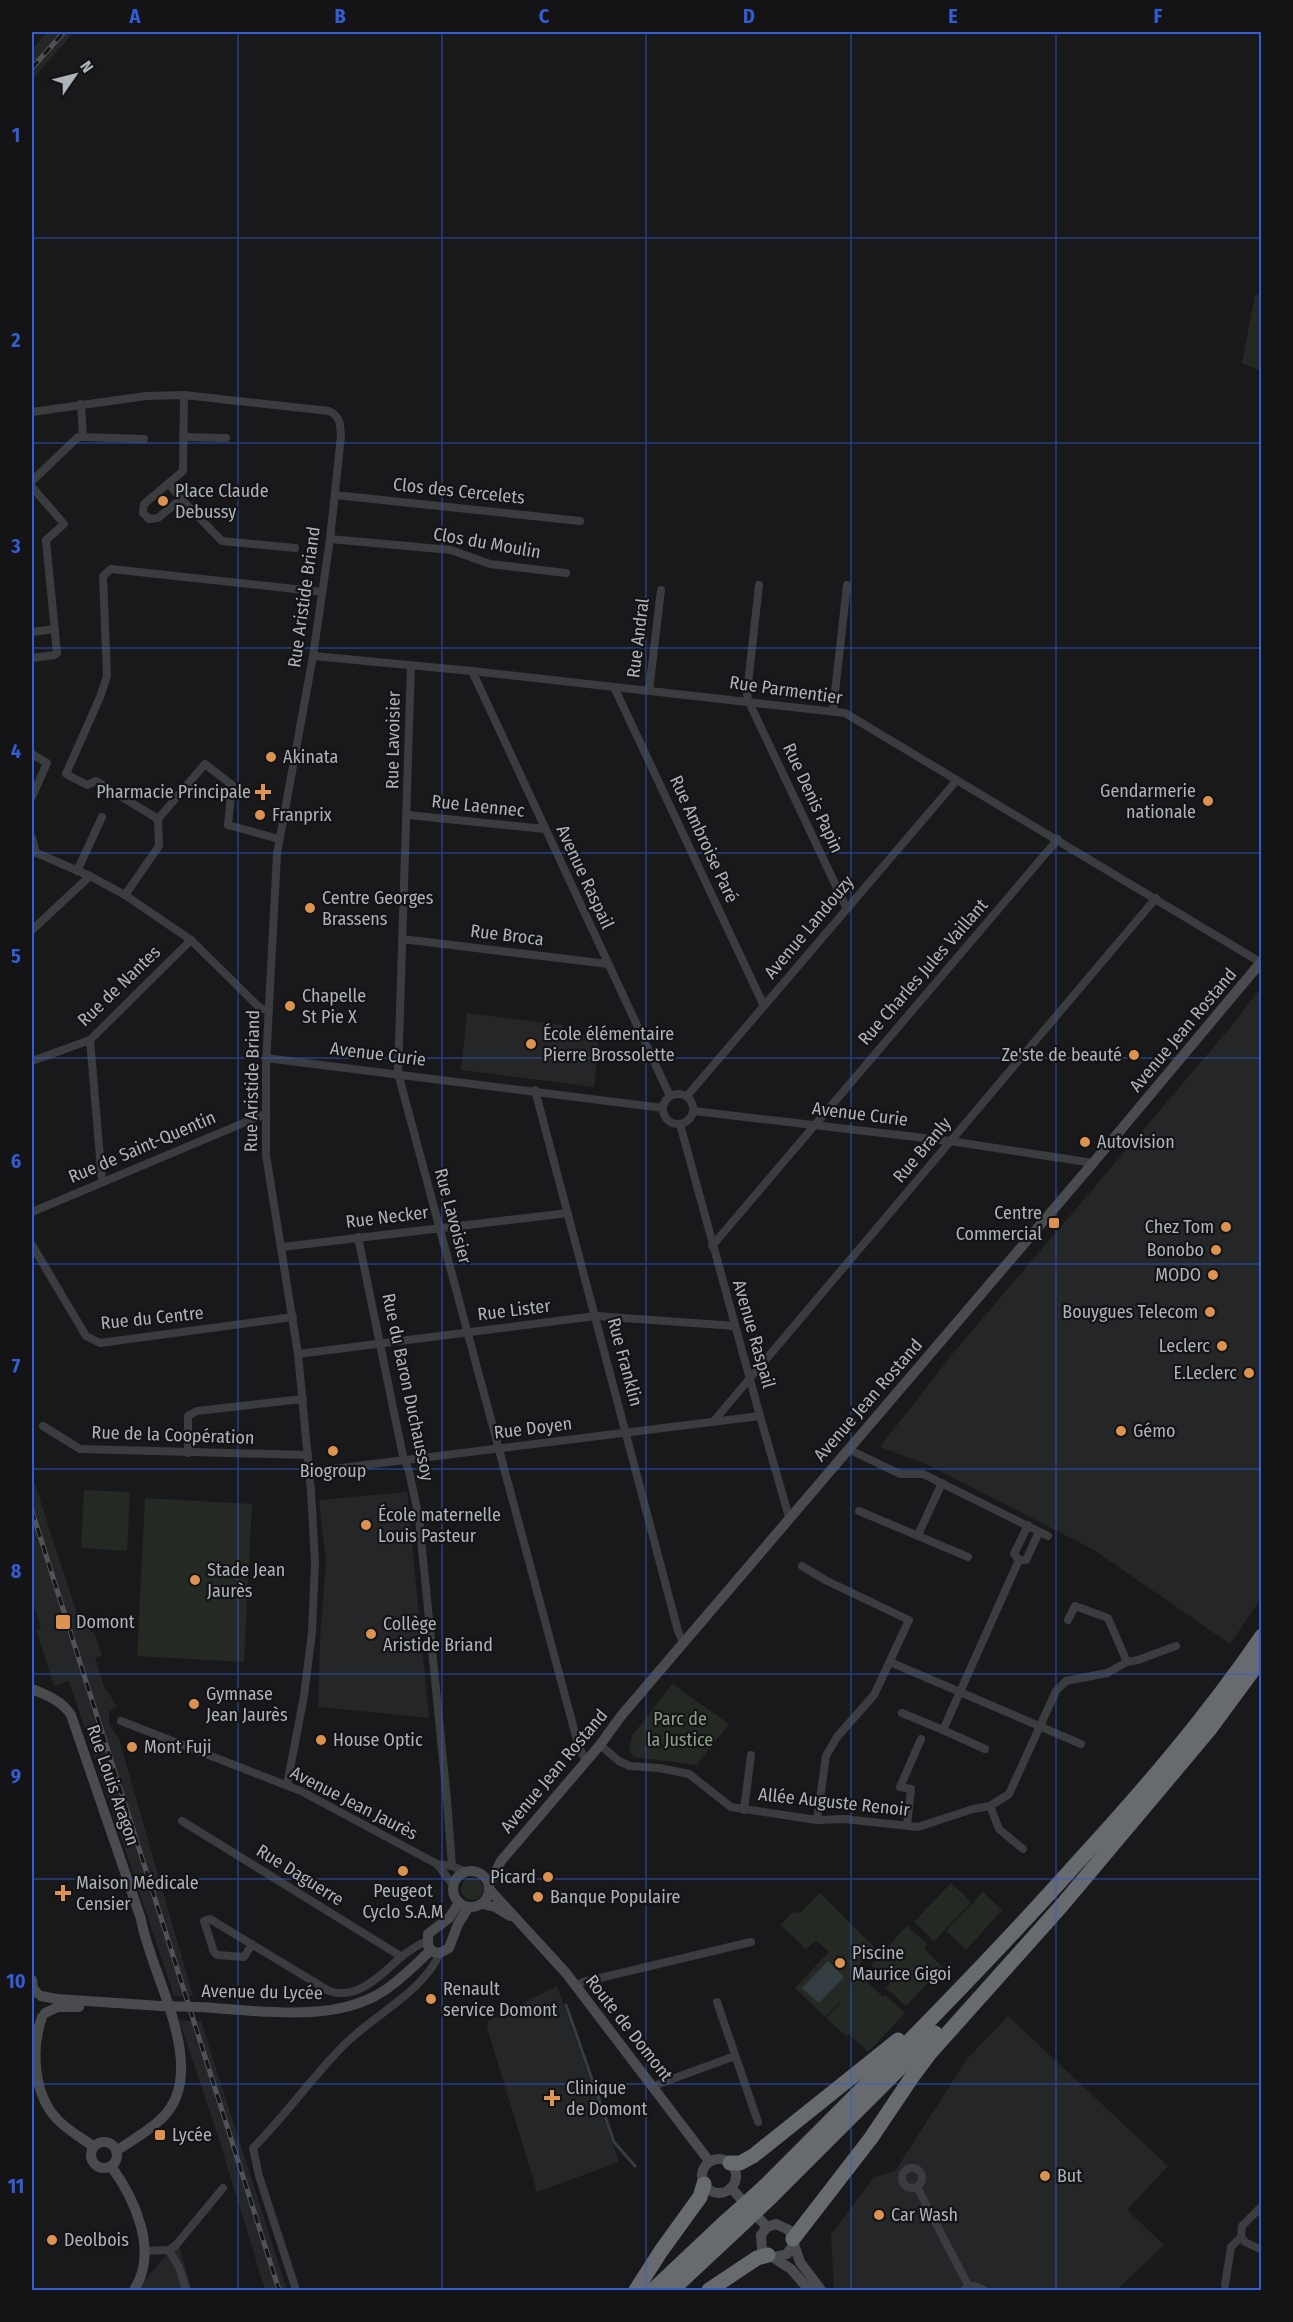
<svg xmlns="http://www.w3.org/2000/svg" width="1293" height="2322" font-family="'Fira Sans Condensed',sans-serif">
	<style>
		.built { fill: #252628 }
		.green { fill: #242a23 }
		.water { fill: #343e42 }
		.lines { fill: none; stroke-linecap: round; stroke-linejoin: round }
		.stream { stroke: #343e42; stroke-width: 3 }
		.street { stroke: #3a3c3f; stroke-width: 8 }
		.secondary { stroke: #494b4f; stroke-width: 10 }
		.highway { stroke: #676b70; stroke-width: 15 }
		.rail-casing { stroke: #505256; stroke-width: 5 }
		.rail { stroke: #141416; stroke-width: 3; stroke-dasharray: 9; stroke-linecap: butt }
		.secondary-bridge { stroke: #494b4f; stroke-width: 10 }
		.highway-bridge { stroke: #676b70; stroke-width: 15 }
		.grid { fill: none; stroke: #335dd3; stroke-width: 1.5; stroke-opacity: 0.55 }
		.poi-dot { fill: #dc9250; stroke: #141416; stroke-width: 2 }
		.labels { text-anchor: middle; stroke-width: 4.5; stroke-linejoin: round; paint-order: stroke }
		.poi-label { font-size: 18px; fill: #adb3b9; stroke: #141416; text-anchor: start }
		.street-label { font-size: 18px; fill: #adb3b9; stroke: #141416 }
		.park-label { font-size: 18px; fill: #8aa187; stroke: #141416 }
		.neatline { fill: none; stroke: #335dd3; stroke-width: 2 }
		.grid-label { font-size: 20px; text-anchor: middle; font-weight: bold; fill: #335dd3 }
	</style>
	<rect width="100%" height="100%" fill="#19191b"/>
	<g class="built">
		<path d="M47,32h27l-42,48v-30z"/>
		<path d="M1261,988l1,609 -32,47 -136,-94 -166,-85 -48,-18 74,-95 275,-323z"/>
		<path d="M467,1013l95,12 5,8 32,4 -5,50 -133,-17z"/>
		<path d="M32,1475l48,148 7,-2 4,11h3l8,23 -7,3 9,29 13,19 -3,3h-5v15l10,15 74,257h-19l-105,-315 -15,5 -18,-56 5,-2 -9,-29z"/>
		<path d="M407,1492l22,226 -111,-11 2,-67 6,-79 -7,-61z"/>
		<path d="M557,1986l62,176 -82,30 -50,-165 1,-6z"/>
		<path d="M1008,2016l160,150 -41,44 37,35 -47,45h-283l-3,-55 43,-58 21,-6 72,-112z"/>
		<path d="M179,2020l22,1 86,269h-22l-47,-154z"/>
		<path d="M178,2242l14,48h-56z"/>
	</g>
	<g class="green">
		<path d="M1255,295h6v76l-19,-8z"/>
		<path d="M84,1490l46,2 -3,59 -46,-3z"/>
		<path d="M145,1498l107,6 -8,158 -107,-6z"/>
		<path d="M672,1684l57,40 -33,41 -62,-8 -5,-7 3,-14z"/>
		<circle cx="472" cy="1889" r="11"/>
		<path d="M951,1883l20,19 -37,39 -20,-19z"/>
		<path d="M983,1892l19,18 -36,40 -20,-19z"/>
		<path d="M820,1893l55,55 -23,25 8,8 3,-3 20,19 2,-2 20,18 -37,39 -19,-18 -3,2 -20,-18 31,-34 -32,33 -30,-29 34,-36 -13,-12 -10,9 -25,-24 12,-13 2,2 3,-3 2,2z"/>
		<path d="M907,1926l20,18 -3,5 19,18 -37,39 -20,-18 4,-5 -19,-18z"/>
	</g>
	<path class="water" d="M828,1961l16,16 -25,26 -17,-15z"/>
	<g class="lines">
		<path class="stream" d="M566,2005l48,137 21,24"/>
		<g class="street">
			<path d="M32,412l114,-16 38,-1 145,16c12,6 11,13 12,25l-11,103 -17,117 -36,198 -11,210v91l32,199 13,137 4,71 -3,70 -8,64 -17,89"/>
			<path d="M83,437l61,2"/>
			<path d="M183,437l43,1"/>
			<path d="M32,481l46,-44h5l-2,-33"/>
			<path d="M169,484l12,15 -23,19 -9,1 -6,-6 1,-9 39,-33 1,-76"/>
			<path d="M32,487l32,37 -18,16 11,113 -2,2 -23,3"/>
			<path d="M335,495l245,26"/>
			<path d="M181,499l41,42 73,7"/>
			<path d="M330,539l121,11 39,14 76,9"/>
			<path d="M759,585l-12,108 1,7 99,209"/>
			<path d="M32,632l23,-3"/>
			<path d="M313,656l159,15 373,42 415,249"/>
			<path d="M411,665l-13,408 180,671 8,18"/>
			<path d="M472,671l198,425"/>
			<path d="M614,687l150,319"/>
			<path d="M649,691l12,-101"/>
			<path d="M833,710l14,-125"/>
			<path d="M32,754l15,9 -15,34"/>
			<path d="M408,815l137,14"/>
			<path d="M158,819l-62,-38 -9,4 -21,-11 34,-77 7,-21 -4,-100 8,-7 211,23"/>
			<path d="M158,819l47,-55 27,21 -4,40 51,14"/>
			<path d="M32,838l4,15"/>
			<path d="M32,851l58,25 35,19 66,45 69,68 9,3"/>
			<path d="M77,871l25,-54"/>
			<path d="M125,895l34,-49 -1,-27"/>
			<path d="M32,930l58,-54"/>
			<path d="M402,939l206,25"/>
			<path d="M90,1040l12,141"/>
			<path d="M266,1058l397,50"/>
			<path d="M32,1061l58,-21 101,-100"/>
			<path d="M535,1090l143,541 5,11"/>
			<circle cx="678" cy="1109" r="15"/>
			<path d="M687,1096l270,-316"/>
			<path d="M693,1111l257,30 143,22"/>
			<path d="M680,1124l80,292 29,101"/>
			<path d="M32,1212l233,-98"/>
			<path d="M358,1237l45,219 6,15 10,47 28,282 5,66"/>
			<path d="M32,1245l54,91 14,7 193,-26"/>
			<path d="M712,1246l346,-407"/>
			<path d="M282,1247l286,-34"/>
			<path d="M298,1354l298,-38 139,10"/>
			<path d="M713,1422l443,-524"/>
			<path d="M43,1426l37,23 228,6"/>
			<path d="M848,1449l52,25h23l125,62"/>
			<path d="M188,1453v-37l9,-5 106,-12"/>
			<path d="M309,1472l451,-56"/>
			<path d="M859,1511l109,46"/>
			<path d="M918,1535l24,-52"/>
			<path d="M1019,1560l-5,-6 14,-29"/>
			<path d="M802,1566l23,14 84,40 -35,75 -37,42 -11,19 -9,64"/>
			<path d="M1068,1620l7,-14 33,12 19,44"/>
			<path d="M890,1662l191,82"/>
			<path d="M902,1713l41,17 76,-170h7l13,-28"/>
			<path d="M121,1721l180,70 136,73 16,21"/>
			<path d="M943,1730l42,19"/>
			<path d="M600,1745l19,16 11,5 29,2 30,6 42,33 86,13 27,-1 74,8 55,-18 17,-3 19,-12 47,-103 10,-10 41,-8 20,-11 11,-2 38,-14"/>
			<path d="M990,1806l9,23 24,20"/>
			<path d="M744,1810l7,-55"/>
			<path d="M182,1821l220,136"/>
			<path d="M907,1825l4,-36 -11,-2 21,-48"/>
			<path d="M437,1864l15,2 14,6"/>
			<path d="M252,1944l-8,13 -27,-2 -3,-3 -10,-31 6,-2 119,72c29,10 54,-18 73,-35 8,-6 16,-11 24,-15"/>
			<path d="M576,1986l7,-4 168,-40"/>
			<path d="M717,2002l41,120"/>
			<path d="M654,2087l7,-4 74,-27"/>
			<circle cx="912" cy="2178" r="10"/>
			<path d="M917,2187l52,100"/>
			<path d="M1262,2206l-20,20 -1,11 4,5 17,8"/>
			<path d="M169,2250l7,-5 47,-57"/>
			<path d="M144,2251l25,-1 10,17 7,23"/>
			<path d="M1225,2285l6,-38 10,-10"/>
			<path d="M296,2290l-37,-114 -6,-28c31,-31 57,-68 88,-100 30,-32 81,-54 99,-95"/>
			<path d="M964,2290l10,-4 10,4"/>
		</g>
		<g class="secondary">
			<path d="M32,1689c15,6 30,12 39,26l70,204c9,55 69,148 23,197 -13,14 -32,24 -48,35"/>
			<circle cx="471" cy="1889" r="18"/>
			<path d="M489,1885l12,-24 99,-116 21,-29 472,-553 169,-202"/>
			<path d="M490,1890l76,83 143,188"/>
			<path d="M459,1903l-10,15 -21,16v12l5,6 7,1 9,-5 9,-24 10,-16"/>
			<path d="M482,1904l13,3 15,9"/>
			<path d="M32,1980l1,8 4,5"/>
			<path d="M41,1996l16,3 104,7"/>
			<path d="M198,2007c57,3 134,17 184,-15 18,-11 34,-28 49,-42"/>
			<path d="M45,2013l13,-6h21"/>
			<path d="M42,2017c-11,31 -9,77 15,102 10,11 25,19 37,28"/>
			<circle cx="104" cy="2155" r="13"/>
			<circle cx="719" cy="2176" r="17"/>
			<path d="M111,2166c24,33 48,86 23,124"/>
			<path d="M731,2188l36,39"/>
			<path d="M793,2245l-6,9 -13,3 -12,-7 -1,-15 6,-8 9,-3 13,6 11,32 21,28"/>
			<path d="M774,2258l17,11 18,21"/>
		</g>
		<g class="highway">
			<path d="M730,2163h10l13,-7 145,-116"/>
			<path d="M764,2187c106,-106 212,-211 312,-323 66,-72 130,-146 186,-228"/>
			<path d="M771,2197l164,-164"/>
			<path d="M793,2239l78,-101 41,-61 18,-24 133,-149 146,-174 53,-72"/>
			<path d="M636,2290l25,-39 39,-54 4,-13"/>
			<path d="M653,2290l72,-68"/>
			<path d="M672,2290l63,-59"/>
			<path d="M709,2290l48,-32 11,-3"/>
		</g>
		<g class="rail-casing">
			<g id="rail">
				<path d="M32,68l32,-36"/>
				<path d="M32,1511l247,779"/>
			</g>
		</g>
		<use href="#rail" class="rail"/>
		<path class="secondary-bridge" d="M161,2006l37,1"/>
		<g class="highway-bridge">
			<path d="M725,2222l39,-35"/>
			<path d="M735,2231l36,-34"/>
		</g>
	</g>
	<path class="grid" d="M238,32v2258M442,32v2258M646,32v2258M851,32v2258M1056,32v2258M32,238h1230M32,443h1230M32,648h1230M32,853h1230M32,1058h1230M32,1264h1230M32,1469h1230M32,1674h1230M32,1879h1230M32,2084h1230"/>
	<g class="poi-dot">
		<circle cx="163" cy="501" r="6"/>
		<circle cx="271" cy="757" r="6"/>
		<path d="M260 783h6v6h6v6h-6v6h-6v-6h-6v-6h6z"/>
		<circle cx="1208" cy="801" r="6"/>
		<circle cx="260" cy="815" r="6"/>
		<circle cx="310" cy="908" r="6"/>
		<circle cx="290" cy="1006" r="6"/>
		<circle cx="531" cy="1044" r="6"/>
		<circle cx="1134" cy="1055" r="6"/>
		<circle cx="1085" cy="1142" r="6"/>
		<rect x="1048" y="1217" width="12" height="12" rx="3"/>
		<circle cx="1226" cy="1227" r="6"/>
		<circle cx="1216" cy="1250" r="6"/>
		<circle cx="1213" cy="1275" r="6"/>
		<circle cx="1210" cy="1312" r="6"/>
		<circle cx="1222" cy="1346" r="6"/>
		<circle cx="1249" cy="1373" r="6"/>
		<circle cx="1121" cy="1431" r="6"/>
		<circle cx="333" cy="1451" r="6"/>
		<circle cx="366" cy="1525" r="6"/>
		<circle cx="195" cy="1580" r="6"/>
		<rect x="55" y="1614" width="16" height="16" rx="3"/>
		<circle cx="371" cy="1634" r="6"/>
		<circle cx="194" cy="1704" r="6"/>
		<circle cx="321" cy="1740" r="6"/>
		<circle cx="132" cy="1747" r="6"/>
		<circle cx="403" cy="1871" r="6"/>
		<circle cx="548" cy="1877" r="6"/>
		<path d="M60 1884h6v6h6v6h-6v6h-6v-6h-6v-6h6z"/>
		<circle cx="538" cy="1897" r="6"/>
		<circle cx="840" cy="1963" r="6"/>
		<circle cx="431" cy="1999" r="6"/>
		<path d="M549 2089h6v6h6v6h-6v6h-6v-6h-6v-6h6z"/>
		<rect x="154" y="2129" width="12" height="12" rx="3"/>
		<circle cx="1045" cy="2176" r="6"/>
		<circle cx="879" cy="2215" r="6"/>
		<circle cx="52" cy="2240" r="6"/>
	</g>
	<g class="labels">
		<g class="poi-label">
			<text x="175" y="497">Place Claude<tspan x="175" dy="21">Debussy</tspan></text>
			<text x="283" y="763">Akinata</text>
			<text x="1196" y="797" text-anchor="end">Gendarmerie<tspan x="1196" dy="21">nationale</tspan></text>
			<text x="251" y="798" text-anchor="end">Pharmacie Principale</text>
			<text x="272" y="821">Franprix</text>
			<text x="322" y="904">Centre Georges<tspan x="322" dy="21">Brassens</tspan></text>
			<text x="302" y="1002">Chapelle<tspan x="302" dy="21">St Pie X</tspan></text>
			<text x="543" y="1040">École élémentaire<tspan x="543" dy="21">Pierre Brossolette</tspan></text>
			<text x="1122" y="1061" text-anchor="end">Ze'ste de beauté</text>
			<text x="1097" y="1148">Autovision</text>
			<text x="1042" y="1219" text-anchor="end">Centre<tspan x="1042" dy="21">Commercial</tspan></text>
			<text x="1214" y="1233" text-anchor="end">Chez Tom</text>
			<text x="1204" y="1256" text-anchor="end">Bonobo</text>
			<text x="1201" y="1281" text-anchor="end">MODO</text>
			<text x="1198" y="1318" text-anchor="end">Bouygues Telecom</text>
			<text x="1210" y="1352" text-anchor="end">Leclerc</text>
			<text x="1237" y="1379" text-anchor="end">E.Leclerc</text>
			<text x="1133" y="1437">Gémo</text>
			<text x="333" y="1477" text-anchor="middle">Biogroup</text>
			<text x="378" y="1521">École maternelle<tspan x="378" dy="21">Louis Pasteur</tspan></text>
			<text x="207" y="1576">Stade Jean<tspan x="207" dy="21">Jaurès</tspan></text>
			<text x="76" y="1628">Domont</text>
			<text x="383" y="1630">Collège<tspan x="383" dy="21">Aristide Briand</tspan></text>
			<text x="206" y="1700">Gymnase<tspan x="206" dy="21">Jean Jaurès</tspan></text>
			<text x="333" y="1746">House Optic</text>
			<text x="144" y="1753">Mont Fuji</text>
			<text x="536" y="1883" text-anchor="end">Picard</text>
			<text x="76" y="1889">Maison Médicale<tspan x="76" dy="21">Censier</tspan></text>
			<text x="403" y="1897" text-anchor="middle">Peugeot<tspan x="403" dy="21">Cyclo S.A.M</tspan></text>
			<text x="550" y="1903">Banque Populaire</text>
			<text x="852" y="1959">Piscine<tspan x="852" dy="21">Maurice Gigoi</tspan></text>
			<text x="443" y="1995">Renault<tspan x="443" dy="21">service Domont</tspan></text>
			<text x="566" y="2094">Clinique<tspan x="566" dy="21">de Domont</tspan></text>
			<text x="172" y="2141">Lycée</text>
			<text x="1057" y="2182">But</text>
			<text x="891" y="2221">Car Wash</text>
			<text x="64" y="2246">Deolbois</text>
		</g>
		<g class="street-label">
			<text transform="translate(459 491) rotate(6)" y="6">Clos des Cercelets</text>
			<text transform="translate(487 543) rotate(10)" y="6">Clos du Moulin</text>
			<text transform="translate(304 597) rotate(-82)" y="6">Rue Aristide Briand</text>
			<text transform="translate(638 638) rotate(-83)" y="6">Rue Andral</text>
			<text transform="translate(786 690) rotate(8)" y="6">Rue Parmentier</text>
			<text transform="translate(393 740) rotate(-89)" y="6">Rue Lavoisier</text>
			<text transform="translate(813 798) rotate(65)" y="6">Rue Denis Papin</text>
			<text transform="translate(478 806) rotate(6)" y="6">Rue Laennec</text>
			<text transform="translate(704 839) rotate(65)" y="6">Rue Ambroise Paré</text>
			<text transform="translate(585 877) rotate(65)" y="6">Avenue Raspail</text>
			<text transform="translate(809 927) rotate(-50)" y="6">Avenue Landouzy</text>
			<text transform="translate(507 935) rotate(7)" y="6">Rue Broca</text>
			<text transform="translate(923 972) rotate(-49)" y="6">Rue Charles Jules Vaillant</text>
			<text transform="translate(119 986) rotate(-44)" y="6">Rue de Nantes</text>
			<text transform="translate(1183 1030) rotate(-50)" y="6">Avenue Jean Rostand</text>
			<text transform="translate(378 1054) rotate(7)" y="6">Avenue Curie</text>
			<text transform="translate(252 1081) rotate(-89)" y="6">Rue Aristide Briand</text>
			<text transform="translate(860 1114) rotate(7)" y="6">Avenue Curie</text>
			<text transform="translate(142 1147) rotate(-23)" y="6">Rue de Saint-Quentin</text>
			<text transform="translate(922 1150) rotate(-50)" y="6">Rue Branly</text>
			<text transform="translate(453 1216) rotate(75)" y="6">Rue Lavoisier</text>
			<text transform="translate(387 1217) rotate(-7)" y="6">Rue Necker</text>
			<text transform="translate(514 1310) rotate(-7)" y="6">Rue Lister</text>
			<text transform="translate(152 1318) rotate(-6)" y="6">Rue du Centre</text>
			<text transform="translate(754 1334) rotate(74)" y="6">Avenue Raspail</text>
			<text transform="translate(625 1362) rotate(75)" y="6">Rue Franklin</text>
			<text transform="translate(408 1387) rotate(78)" y="6">Rue du Baron Duchaussoy</text>
			<text transform="translate(868 1400) rotate(-49)" y="6">Avenue Jean Rostand</text>
			<text transform="translate(533 1428) rotate(-7)" y="6">Rue Doyen</text>
			<text transform="translate(173 1435) rotate(2)" y="6">Rue de la Coopération</text>
			<text transform="translate(554 1771) rotate(-50)" y="6">Avenue Jean Rostand</text>
			<text transform="translate(113 1785) rotate(71)" y="6">Rue Louis Aragon</text>
			<text transform="translate(834 1802) rotate(6)" y="6">Allée Auguste Renoir</text>
			<text transform="translate(354 1803) rotate(27)" y="6">Avenue Jean Jaurès</text>
			<text transform="translate(300 1875) rotate(32)" y="6">Rue Daguerre</text>
			<text transform="translate(262 1992) rotate(1)" y="6">Avenue du Lycée</text>
			<text transform="translate(629 2028) rotate(52)" y="6">Route de Domont</text>
		</g>
		<g class="park-label">
			<text x="680" y="1725">Parc de<tspan x="680" dy="21">la Justice</tspan></text>
		</g>
	</g>
	<rect width="1293" height="2322" fill="none" stroke="#141416" stroke-width="66"/>
	<g transform="translate(75 75) rotate(55)" stroke="#141416" stroke-width="4.5" paint-order="stroke">
	<path d="M0-4.5L10 22L0 15L-10 22Z" fill="#adb3b9"/>
	<text y="-9" font-size="16" font-weight="bold" text-anchor="middle" fill="#adb3b9">N</text>
	</g>
	<rect x="33" y="33" width="1227" height="2256" class="neatline"/>
	<g class="grid-label">
		<text x="135" y="23">A</text>
		<text x="340" y="23">B</text>
		<text x="544" y="23">C</text>
		<text x="749" y="23">D</text>
		<text x="953" y="23">E</text>
		<text x="1158" y="23">F</text>
		<text x="16" y="142">1</text>
		<text x="16" y="347">2</text>
		<text x="16" y="553">3</text>
		<text x="16" y="758">4</text>
		<text x="16" y="963">5</text>
		<text x="16" y="1168">6</text>
		<text x="16" y="1373">7</text>
		<text x="16" y="1578">8</text>
		<text x="16" y="1783">9</text>
		<text x="16" y="1988">10</text>
		<text x="16" y="2193">11</text>
	</g>
</svg>
